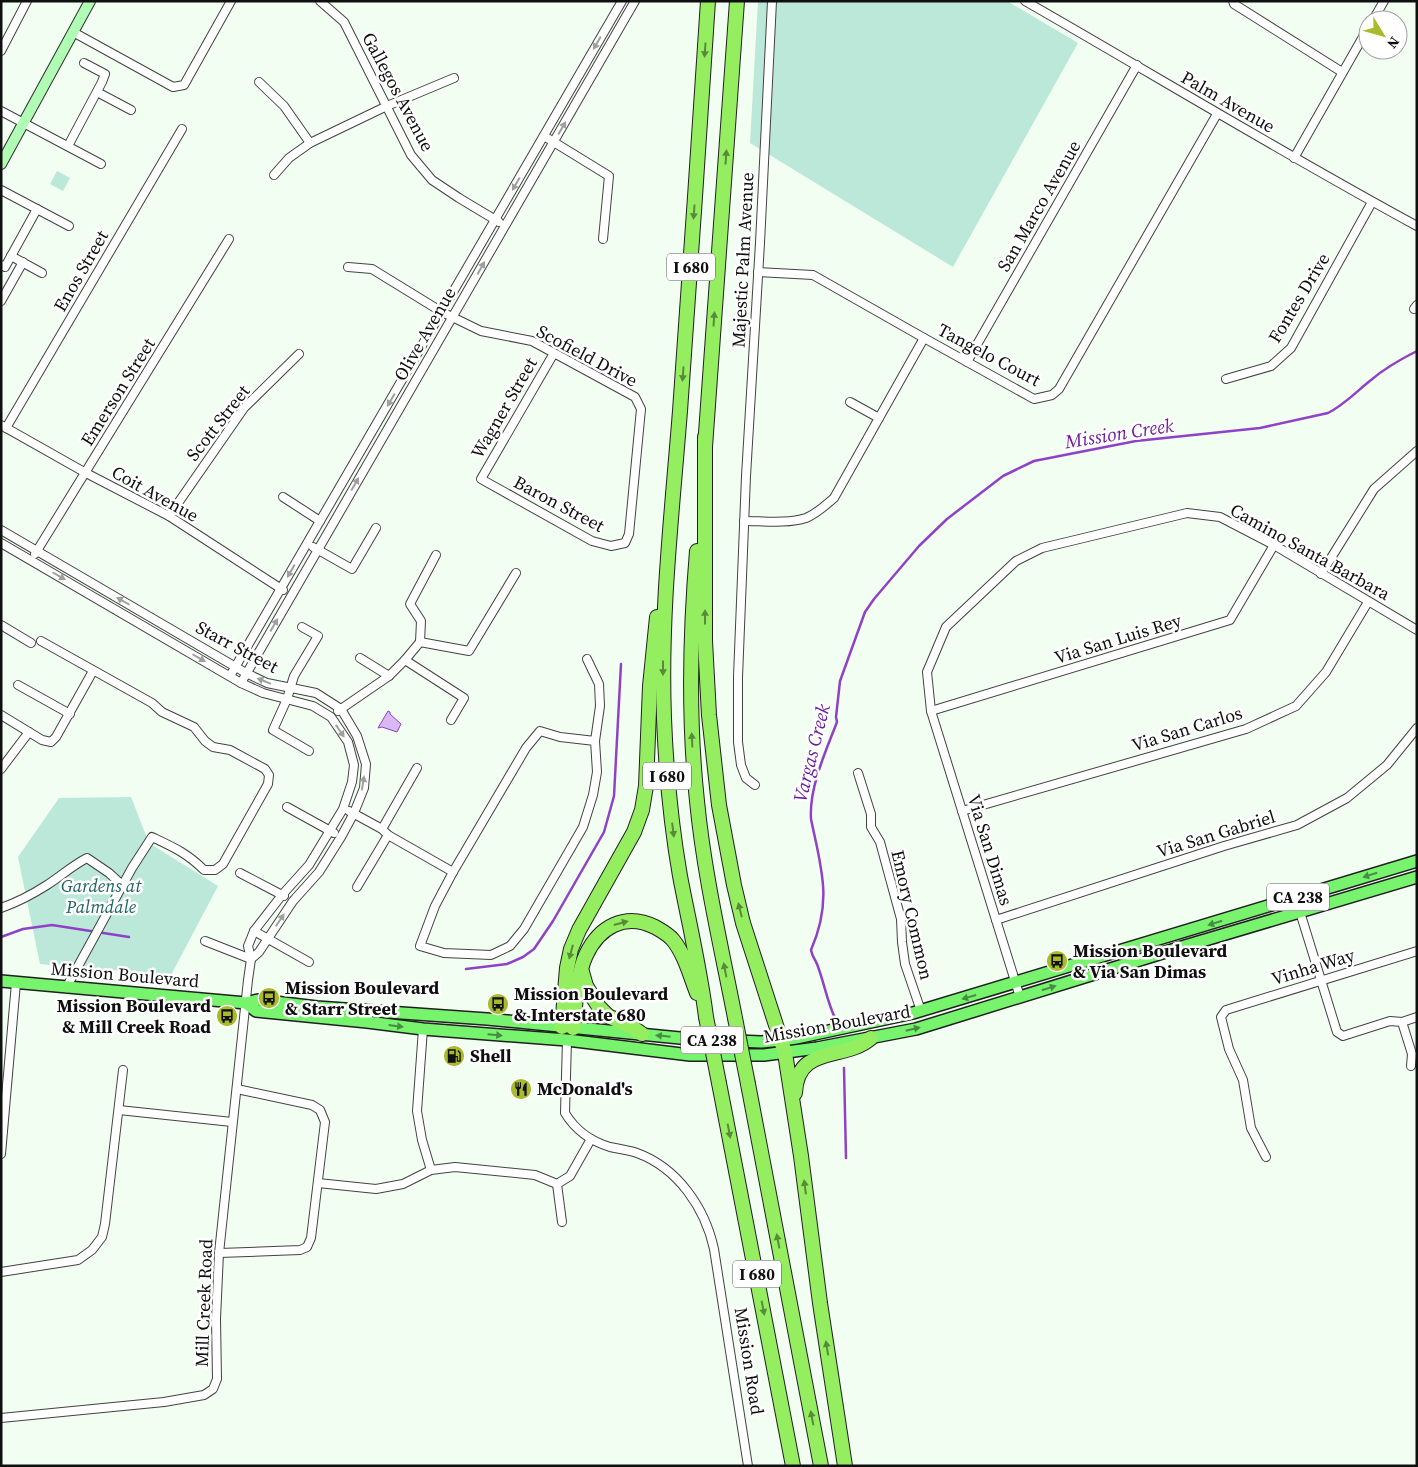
<svg xmlns="http://www.w3.org/2000/svg" width="1418" height="1467" font-family="'Source Serif 4',serif">
	<style>
		.green { fill: #bce8d9 }
		.water { fill: #d9b8f4; stroke: #8f42c8 }
		.lines { fill: none; stroke-linecap: round; stroke-linejoin: round }
		.stream { stroke: #8f42c8; stroke-width: 2.5 }
		.street-casing { stroke: #424242; stroke-width: 10 }
		.secondary-casing { stroke: #313131; stroke-width: 12 }
		.primary-casing { stroke: #202020; stroke-width: 14 }
		.highway-casing { stroke: #202020; stroke-width: 16 }
		.street { stroke: #fff; stroke-width: 8 }
		.secondary { stroke: #b0fcb4; stroke-width: 10 }
		.primary { stroke: #77f36e; stroke-width: 11 }
		.highway { stroke: #95ee60; stroke-width: 14 }
		.highway-bridge-casing { stroke: #202020; stroke-width: 16; stroke-linecap: butt }
		.highway-bridge { stroke: #95ee60; stroke-width: 14 }
		.oneway { fill: #9f9f9f }
		.oneway2 { fill: #598a3c }
		.oneway3 { fill: #488c43 }
		.labels { text-anchor: middle; stroke-width: 5; stroke-linejoin: round; paint-order: stroke }
		.shield { fill: #fff; stroke: #575757; stroke-width: 1 }
		.shield-label { font-size: 16px; font-weight: bold; fill: #0f0f0f }
		.street-label { font-size: 18px; fill: #0f0f0f; stroke: #fff }
		.park-label { font-size: 18px; font-style: italic; fill: #216563; stroke: #fff }
		.poi-label { font-size: 18px; font-weight: bold; fill: #0f0f0f; stroke: #fff; text-anchor: start }
		.water-label { font-size: 19px; font-style: italic; fill: #6b1c9d; stroke: #fff }
	</style>
	<rect width="100%" height="100%" fill="#f2fef2"/>
	<g class="green">
		<path d="M758,1h249l71,42 -125,224 -203,-124z"/>
		<path d="M57,171l13,7 -7,13 -13,-7z"/>
		<path d="M131,797l18,46 69,43 -47,89 -131,-11 -22,-107 41,-59z"/>
	</g>
	<path class="water" d="M388,711l2,1v2l11,10 -4,8 -15,-5 -4,1z"/>
	<g class="lines">
		<g class="stream">
			<path d="M1,937l22,-8 29,-4 77,12"/>
			<path d="M466,969l41,-5 16,-7 11,-8 19,-28 51,-89 10,-36 7,-132"/>
			<path d="M835,1018c-8,-17 -11,-36 -18,-54 -2,-5 -5,-8 -6,-14 22,-50 10,-82 0,-131 -2,-32 15,-68 26,-97l-1,-5 4,-36 25,-69 9,-13 45,-53 28,-27 56,-43 31,-15 102,-20 124,-13 68,-15c16,-8 29,-22 43,-33 14,-12 30,-21 46,-29"/>
			<path d="M844,1068l2,90"/>
		</g>
		<g class="street-casing">
			<g id="street">
				<path d="M320,1l24,21 67,133 21,25 27,18 40,24"/>
				<path d="M1025,1c131,75 259,153 392,225"/>
				<path d="M1233,1l1,3 108,68"/>
				<path d="M1373,20l11,-19"/>
				<path d="M73,32l100,55 11,-2 47,-84"/>
				<path d="M1,51l26,-50"/>
				<path d="M259,82l25,24 26,37"/>
				<path d="M97,92l34,18"/>
				<path d="M1,111l100,53"/>
				<path d="M544,136l65,40 -6,63"/>
				<path d="M68,146l34,-64 3,-8 -21,-11"/>
				<path d="M1294,158l74,-130"/>
				<path d="M274,175l15,-17 21,-15 77,-37 67,-28"/>
				<path d="M1,190l68,36"/>
				<path d="M11,256l31,17"/>
				<path d="M1,265l4,2 32,-58"/>
				<path d="M348,267l24,2 70,43 39,19 51,10 103,56 6,12 -12,125 -4,9 -14,3 -19,-5 -111,-62 73,-126"/>
				<path d="M758,272l55,3 111,63"/>
				<path d="M1,301l22,-39"/>
				<path d="M1414,309l3,-4"/>
				<path d="M967,362l170,-297"/>
				<path d="M1226,379l45,-13 20,-18 81,-146"/>
				<path d="M850,402l29,16"/>
				<path d="M1,425l85,48 83,43 114,74"/>
				<path d="M6,428l176,-299"/>
				<path d="M283,497l37,24"/>
				<path d="M169,516l75,-108 55,-54"/>
				<path d="M744,521c18,0 44,3 62,-3 10,-4 20,-13 28,-20l90,-160 110,61 18,-4 7,-6 158,-275"/>
				<path d="M1,530l245,143 21,10 49,10 25,16 16,27 9,28 -2,24 -10,25 -13,24 -22,35 -26,29 -34,51 -8,7"/>
				<path d="M1,543l240,140 22,10 50,13 18,11 17,25 6,23 -2,17 -9,27 -34,56 -27,30 -28,36 -6,15 3,13 -3,21 -29,273 -3,66 1,60 -4,10 -9,6 -40,7 -163,16"/>
				<path d="M313,547l39,22 24,-41"/>
				<path d="M35,554l194,-315"/>
				<path d="M1321,574l53,-85 43,-38"/>
				<path d="M1,625l30,18"/>
				<path d="M302,627l16,9 -24,40 -7,23 -14,31 36,21"/>
				<path d="M41,641l111,62 10,9 32,15 11,14 8,6 17,3 35,19 4,6 -1,9 -45,80 -8,6h-11c-17,-17 -31,-23 -52,-33l-20,31 -66,120"/>
				<path d="M420,642l49,9 47,-78"/>
				<path d="M420,642l1,-21 -11,-17 26,-49"/>
				<path d="M360,658l29,18"/>
				<path d="M587,659l12,25 1,22 -5,35 2,31 -4,23 -10,32 -59,102 -14,17 -19,9 -47,-2 -24,-7 15,-40 18,-34 73,-124 14,-17 20,6 35,4"/>
				<path d="M405,660l59,38 -13,22"/>
				<path d="M230,676l392,-675"/>
				<path d="M241,683l394,-682"/>
				<path d="M18,685l52,29"/>
				<path d="M338,711l51,-35 16,-16 15,-18"/>
				<path d="M931,711l299,-91 44,-75"/>
				<path d="M1,715l41,25 9,2 5,-5 37,-66"/>
				<path d="M1,769l28,-37"/>
				<path d="M858,773l13,41v13l9,15 21,77 1,23 3,22 16,47"/>
				<path d="M755,785l-9,-7 -5,-13 -3,-23v-65l8,-201 14,-233 12,-242"/>
				<path d="M287,807l47,26"/>
				<path d="M349,811l33,18 6,6 65,37"/>
				<path d="M962,811l284,-82 50,-23 30,-34 42,-70"/>
				<path d="M382,829l35,-61"/>
				<path d="M240,873l44,23"/>
				<path d="M357,887l31,-52"/>
				<path d="M1,908c17,-6 32,-14 46,-23 14,-9 26,-20 40,-27l22,15 14,13"/>
				<path d="M1300,912l37,120 6,4 47,-15 12,1 15,-5"/>
				<path d="M996,920l228,-74 73,-21 50,-27 40,-33 30,-37"/>
				<path d="M254,931l55,31"/>
				<path d="M205,941l46,18"/>
				<path d="M1020,997l-89,-286 -4,-39 19,-45 70,-66 26,-13 145,-35 33,4 54,28 143,85"/>
				<path d="M1402,1022l10,32 -1,12"/>
				<path d="M423,1029l-6,82 5,29 9,30"/>
				<path d="M567,1040l-2,73c11,18 25,28 45,34 9,2 18,3 27,6 41,15 68,55 77,96l34,217"/>
				<path d="M119,1110l113,12"/>
				<path d="M1,1154l15,-171"/>
				<path d="M1266,1157l-15,-29 -8,-48 -14,-31 -8,-32 5,-7 191,-59"/>
				<path d="M318,1183l58,6 27,-5 28,-14 24,-3 80,8 22,9 13,-8 21,-37"/>
				<path d="M557,1184l5,38"/>
				<path d="M219,1253l81,-3 7,-3 4,-9 14,-116 -5,-12 -8,-5 -75,-16"/>
				<path d="M1,1272l77,-12 14,-10 10,-13 3,-13 18,-154"/>
			</g>
		</g>
		<g class="secondary-casing">
			<path id="secondary" d="M1,164l89,-163"/>
		</g>
		<g class="primary-casing">
			<g id="primary">
				<path d="M1,981l245,22 12,-3 59,7 170,12 203,20 71,3 21,-2 14,-2 117,-25 504,-152"/>
				<path d="M246,1003l10,8 111,11 56,7 144,11 123,15h74l53,-7 99,-19 269,-83 232,-69"/>
			</g>
		</g>
		<g class="highway-casing">
			<g id="highway">
				<path d="M705,437v204l4,74 10,90 15,80 9,38 42,130 16,103 19,147 25,163"/>
				<path d="M705,447l32,-446"/>
				<path d="M697,551c-7,83 -9,167 0,250 7,73 24,145 38,217"/>
				<path d="M582,972l4,14 13,21 9,9 24,11 10,7"/>
				<path d="M706,1017c-6,-48 -17,-94 -26,-141 -9,-52 -14,-105 -16,-158 -4,-103 8,-205 16,-307 10,-137 19,-273 28,-410"/>
				<path d="M562,1027l5,-59 4,-19 8,-19 55,-98 8,-22 4,-24 4,-100 7,-69"/>
				<path d="M573,1028c2,-21 4,-54 13,-73 13,-28 39,-43 69,-28 7,4 13,7 18,13 12,15 17,35 24,53"/>
				<path d="M719,1083l74,383"/>
				<path d="M748,1084l73,382"/>
				<path d="M795,1093c2,-49 50,-32 76,-55"/>
			</g>
		</g>
		<use href="#street" class="street"/>
		<use href="#secondary" class="secondary"/>
		<use href="#primary" class="primary"/>
		<use href="#highway" class="highway"/>
		<g class="highway-bridge-casing">
			<g id="highway-bridge">
				<path d="M706,1017l13,66"/>
				<path d="M735,1018l13,66"/>
			</g>
		</g>
		<use href="#highway-bridge" class="highway-bridge"/>
	</g>
	<defs><path id="oneway-solid" d="M-6-.8H1V-3.2L6.5 0L1 3.2V.8H-6Z" transform="scale(1.25)"/></defs>
	<g class="oneway">
		<use href="#oneway-solid" transform="translate(597 43) rotate(120)"/>
		<use href="#oneway-solid" transform="translate(562 128) rotate(-60)"/>
		<use href="#oneway-solid" transform="translate(516 184) rotate(120)"/>
		<use href="#oneway-solid" transform="translate(481 268) rotate(-61)"/>
		<use href="#oneway-solid" transform="translate(391 400) rotate(120)"/>
		<use href="#oneway-solid" transform="translate(355 484) rotate(-60)"/>
		<use href="#oneway-solid" transform="translate(291 571) rotate(120)"/>
		<use href="#oneway-solid" transform="translate(59 576) rotate(30)"/>
		<use href="#oneway-solid" transform="translate(123 601) rotate(-150)"/>
		<use href="#oneway-solid" transform="translate(274 625) rotate(-60)"/>
		<use href="#oneway-solid" transform="translate(199 658) rotate(30)"/>
		<use href="#oneway-solid" transform="translate(264 681) rotate(-158)"/>
		<use href="#oneway-solid" transform="translate(340 731) rotate(56)"/>
		<use href="#oneway-solid" transform="translate(363 783) rotate(-81)"/>
		<use href="#oneway-solid" transform="translate(280 920) rotate(-56)"/>
	</g>
	<g class="oneway2">
		<use href="#oneway-solid" transform="translate(705 50) rotate(94)"/>
		<use href="#oneway-solid" transform="translate(726 157) rotate(-86)"/>
		<use href="#oneway-solid" transform="translate(694 212) rotate(94)"/>
		<use href="#oneway-solid" transform="translate(714 319) rotate(-86)"/>
		<use href="#oneway-solid" transform="translate(683 374) rotate(94)"/>
		<use href="#oneway-solid" transform="translate(705 617) rotate(-90)"/>
		<use href="#oneway-solid" transform="translate(663 668) rotate(90)"/>
		<use href="#oneway-solid" transform="translate(692 740) rotate(-93)"/>
		<use href="#oneway-solid" transform="translate(673 830) rotate(83)"/>
		<use href="#oneway-solid" transform="translate(740 910) rotate(-104)"/>
		<use href="#oneway-solid" transform="translate(621 923) rotate(-15)"/>
		<use href="#oneway-solid" transform="translate(571 952) rotate(105)"/>
		<use href="#oneway-solid" transform="translate(725 970) rotate(-101)"/>
		<use href="#oneway-solid" transform="translate(729 1131) rotate(79)"/>
		<use href="#oneway-solid" transform="translate(805 1187) rotate(-97)"/>
		<use href="#oneway-solid" transform="translate(778 1241) rotate(-101)"/>
		<use href="#oneway-solid" transform="translate(763 1308) rotate(79)"/>
		<use href="#oneway-solid" transform="translate(827 1348) rotate(-99)"/>
		<use href="#oneway-solid" transform="translate(812 1418) rotate(-101)"/>
	</g>
	<g class="oneway3">
		<use href="#oneway-solid" transform="translate(1370 875) rotate(163)"/>
		<use href="#oneway-solid" transform="translate(1215 923) rotate(163)"/>
		<use href="#oneway-solid" transform="translate(1049 988) rotate(-17)"/>
		<use href="#oneway-solid" transform="translate(969 997) rotate(164)"/>
		<use href="#oneway-solid" transform="translate(396 1026) rotate(7)"/>
		<use href="#oneway-solid" transform="translate(913 1029) rotate(-13)"/>
		<use href="#oneway-solid" transform="translate(495 1035) rotate(5)"/>
		<use href="#oneway-solid" transform="translate(663 1036) rotate(-174)"/>
	</g>
	<defs>
		<g id="bus-disc" transform="scale(1.125)"><circle r="9.5" fill="#a9ba2c" stroke="#fff"/><path d="M-5-6H5V4H4V6H2V4H-2V6H-4V4H-5ZM-3.5-4V0h7V-4ZM-3.5 1.2v1.5H-2V1.2ZM2 1.2v1.5H3.5V1.2Z" fill="#111"/></g>
		<g id="fuel-disc" transform="scale(1.125)"><circle r="9.5" fill="#a9ba2c" stroke="#fff"/><path d="M-5.5-6h7V0h2V4h1.3V-2.5L3-4.5l.8-.8L6-3V5H2.5V1h-1V6h-7ZM-4.2-4.7v3.2H.2V-4.7Z" fill="#111"/></g>
		<g id="restaurant-disc" transform="scale(1.125)"><circle r="9.5" fill="#a9ba2c" stroke="#fff"/><path d="M-5-6h1v4h1v-4h1v4h1v-4h1v5L-1.5 .5V6h-2V.5L-5-1ZM5-6V6H3V1.5H1.5Q1.5-4 5-6Z" fill="#111"/></g>
	</defs>
	<g fill-rule="evenodd">
		<use href="#bus-disc" x="1057" y="961"/>
		<use href="#bus-disc" x="269" y="998"/>
		<use href="#bus-disc" x="498" y="1004"/>
		<use href="#bus-disc" x="227" y="1016"/>
		<use href="#fuel-disc" x="454" y="1056"/>
		<use href="#restaurant-disc" x="521" y="1089"/>
	</g>
	<g class="labels">
		<g class="shield">
			<rect x="667" y="253.5" width="48" height="27" rx="4"/>
			<rect x="643" y="762.5" width="48" height="27" rx="4"/>
			<rect x="1267" y="883.5" width="62" height="27" rx="4"/>
			<rect x="681" y="1026.5" width="62" height="27" rx="4"/>
			<rect x="733" y="1260.5" width="48" height="27" rx="4"/>
		</g>
		<g class="shield-label">
			<text x="691" y="273">I 680</text>
			<text x="667" y="782">I 680</text>
			<text x="1298" y="903">CA 238</text>
			<text x="712" y="1046">CA 238</text>
			<text x="757" y="1280">I 680</text>
		</g>
		<g class="street-label">
			<text transform="translate(398 92) rotate(62)" y="6">Gallegos Avenue</text>
			<text transform="translate(1228 102) rotate(30)" y="6">Palm Avenue</text>
			<text transform="translate(1039 206) rotate(-60)" y="6">San Marco Avenue</text>
			<text transform="translate(743 260) rotate(-87)" y="6">Majestic Palm Avenue</text>
			<text transform="translate(81 271) rotate(-60)" y="6">Enos Street</text>
			<text transform="translate(1299 298) rotate(-59)" y="6">Fontes Drive</text>
			<text transform="translate(425 334) rotate(-60)" y="6">Olive Avenue</text>
			<text transform="translate(989 355) rotate(28)" y="6">Tangelo Court</text>
			<text transform="translate(587 356) rotate(28)" y="6">Scofield Drive</text>
			<text transform="translate(118 392) rotate(-58)" y="6">Emerson Street</text>
			<text transform="translate(504 408) rotate(-60)" y="6">Wagner Street</text>
			<text transform="translate(218 423) rotate(-52)" y="6">Scott Street</text>
			<text transform="translate(155 494) rotate(29)" y="6">Coit Avenue</text>
			<text transform="translate(559 504) rotate(28)" y="6">Baron Street</text>
			<text transform="translate(1310 552) rotate(29)" y="6">Camino Santa Barbara</text>
			<text transform="translate(1118 639) rotate(-17)" y="6">Via San Luis Rey</text>
			<text transform="translate(237 647) rotate(28)" y="6">Starr Street</text>
			<text transform="translate(1187 729) rotate(-17)" y="6">Via San Carlos</text>
			<text transform="translate(1216 834) rotate(-17)" y="6">Via San Gabriel</text>
			<text transform="translate(990 850) rotate(73)" y="6">Via San Dimas</text>
			<text transform="translate(912 915) rotate(77)" y="6">Emory Common</text>
			<text transform="translate(1313 967) rotate(-17)" y="6">Vinha Way</text>
			<text transform="translate(125 975) rotate(5)" y="6">Mission Boulevard</text>
			<text transform="translate(837 1024) rotate(-10)" y="6">Mission Boulevard</text>
			<text transform="translate(204 1303) rotate(-88)" y="6">Mill Creek Road</text>
			<text transform="translate(749 1361) rotate(81)" y="6">Mission Road</text>
		</g>
		<g class="park-label">
			<text x="101" y="892">Gardens at<tspan x="101" dy="21">Palmdale</tspan></text>
		</g>
		<g class="poi-label">
			<text x="1073" y="957">Mission Boulevard<tspan x="1073" dy="21">&amp; Via San Dimas</tspan></text>
			<text x="285" y="994">Mission Boulevard<tspan x="285" dy="21">&amp; Starr Street</tspan></text>
			<text x="514" y="1000">Mission Boulevard<tspan x="514" dy="21">&amp; Interstate 680</tspan></text>
			<text x="211" y="1012" text-anchor="end">Mission Boulevard<tspan x="211" dy="21">&amp; Mill Creek Road</tspan></text>
			<text x="470" y="1062">Shell</text>
			<text x="537" y="1095">McDonald's</text>
		</g>
		<g class="water-label">
			<text transform="translate(1119 433) rotate(-9)" y="7">Mission Creek</text>
			<text transform="translate(811 753) rotate(-76)" y="7">Vargas Creek</text>
		</g>
	</g>
	<rect width="1418" height="1467" fill="none" stroke="#0f0f0f" stroke-width="5"/>
	<g transform="translate(1383 35) rotate(127)"><circle r="24" fill="#ffffff" stroke="#9f9f9f"/>
	<path d="M0-4L9 19L0 12L-9 19Z" fill="#a9ba2c"/>
	<text y="-8" font-size="14" font-weight="bold" text-anchor="middle" fill="#0f0f0f">N</text>
	</g>
</svg>
